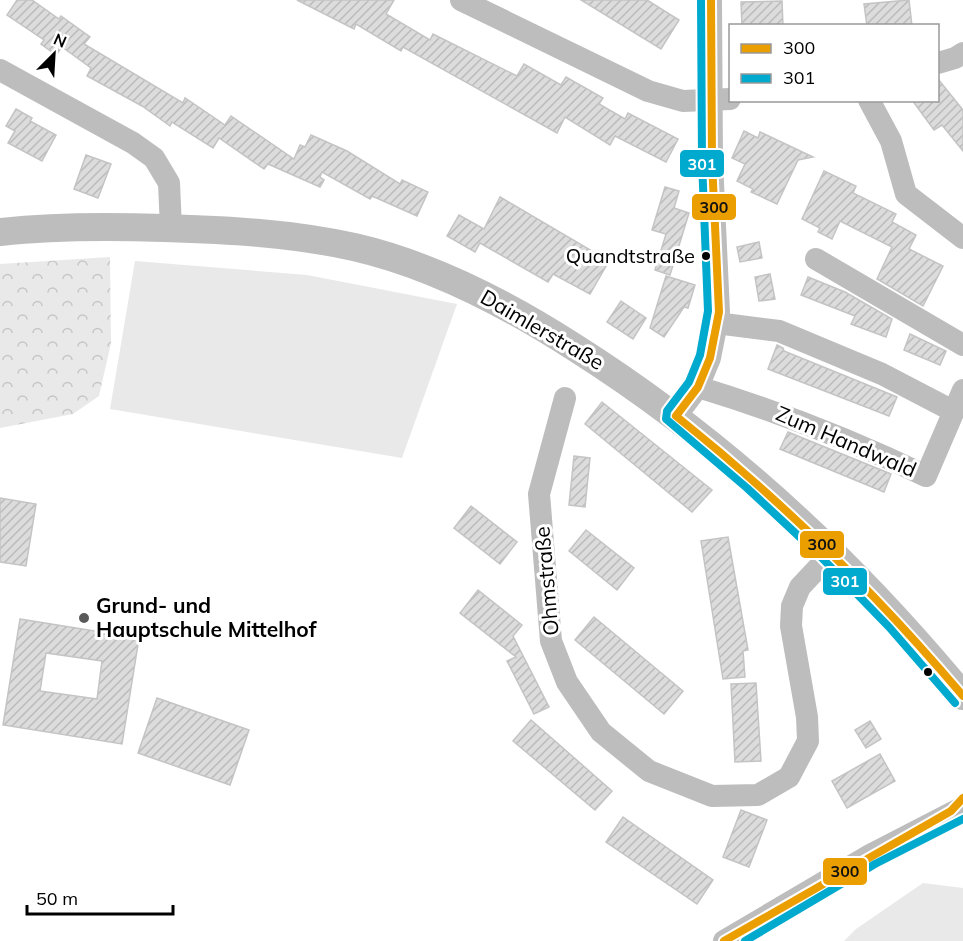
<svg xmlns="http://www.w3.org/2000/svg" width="963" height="941" font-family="Mulish,sans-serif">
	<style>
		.green { fill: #e9e9e9 }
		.forest { fill: url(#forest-crowns) }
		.building { fill: url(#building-hatch); stroke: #c4c4c4; stroke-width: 1.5; fill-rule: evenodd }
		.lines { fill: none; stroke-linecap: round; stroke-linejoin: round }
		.minor { stroke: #bdbdbd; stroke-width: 22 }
		.major { stroke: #bdbdbd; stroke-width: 28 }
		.bus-1-casing { stroke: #fff; stroke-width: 12 }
		.bus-2-casing { stroke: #fff; stroke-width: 12 }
		.bus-1 { stroke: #eb9e00; stroke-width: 8 }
		.bus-2 { stroke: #00a9ce; stroke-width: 8 }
		.bus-dot { fill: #000; stroke: #fff; stroke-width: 2 }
		.poi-dot { fill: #595959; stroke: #fff; stroke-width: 2 }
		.labels { text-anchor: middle; stroke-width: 6; stroke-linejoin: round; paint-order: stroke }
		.bus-label { font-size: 20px; fill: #000; stroke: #fff; text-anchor: end }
		.street-label { font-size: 21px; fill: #000; stroke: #fff }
		.poi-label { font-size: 21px; font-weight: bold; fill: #000; stroke: #fff; text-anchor: start }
		.line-badge { stroke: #fff; stroke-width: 2 }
		.badge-label { font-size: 16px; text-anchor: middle; font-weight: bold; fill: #fff }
		.pale-badge-label { font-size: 16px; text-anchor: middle; font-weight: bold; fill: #111 }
	</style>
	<defs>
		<pattern id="forest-crowns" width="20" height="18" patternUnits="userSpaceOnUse" patternTransform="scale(1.5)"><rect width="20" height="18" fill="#e9e9e9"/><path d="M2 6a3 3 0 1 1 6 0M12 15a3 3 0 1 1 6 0" fill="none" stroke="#c6c6c6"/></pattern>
		<pattern id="building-hatch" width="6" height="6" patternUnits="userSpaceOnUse" patternTransform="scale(1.5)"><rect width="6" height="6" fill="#dcdcdc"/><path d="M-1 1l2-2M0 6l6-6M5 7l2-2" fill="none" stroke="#bbb"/></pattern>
	</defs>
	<rect width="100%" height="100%" fill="#fff"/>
	<g class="green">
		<path d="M135,261l172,14 150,29 -55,154 -292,-49z"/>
		<path d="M923,883l40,5v53h-119l12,-12z"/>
	</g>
	<path class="forest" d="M110,257l1,86 -12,53 -26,18 -73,14v-164z"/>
	<g class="building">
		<path d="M17,0h15l27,19 2,-3 29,21 -6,7 99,59 2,-5 40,27 6,-9 63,43 6,-14 5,2 6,-12 36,16 53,33 2,-4 26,12 -11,24 -45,-20 -2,3 -48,-27 -2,5 4,3 -4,7 -52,-23 -4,5 -45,-31 -6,10 -41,-26 -2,4 -28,-20 -55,-30 4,-8 -29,-21 -6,8 -15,-11 3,-4 -37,-25z"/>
		<path d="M297,0h97l-8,14 44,26 3,-6 84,42 7,-12 37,21 5,-8 37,21 -4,6 26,15 3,-6 50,26 -12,23 -51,-26 -5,9 -45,-28 -8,16 -154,-86 -2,4 -45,-27 -2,5z"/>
		<path d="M581,0h66l32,20 -18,29z"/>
		<path d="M909,0l3,26h-45l-3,-22z"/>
		<path d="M782,1l1,25h-41l-1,-24z"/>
		<path d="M938,79l25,31v41l-21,-26 -8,5 -22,-30h26z"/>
		<path d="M16,109l16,9 -2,3 26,14 -14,26 -34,-18 7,-12 -9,-5z"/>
		<path d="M744,131l14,7 2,-6 53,25 -15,3 -21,44 -26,-12 2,-3 -16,-8 8,-17 -13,-6z"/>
		<path d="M86,155l25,9 -13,34 -24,-9z"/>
		<path d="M824,171l32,15 -3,7 43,21 -4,8 24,13 -7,14 34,17 -20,40 -46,-27 15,-32 -52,-26 -8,18 -14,-7 2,-4 -18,-9z"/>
		<path d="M665,187l14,4 -5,17 15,5 -19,62 -15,-5 11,-36 -14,-4z"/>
		<path d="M500,197l109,64 -19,33 -37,-20 -5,8 -68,-39 -5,9 -28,-16 12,-21 25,14z"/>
		<path d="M759,242l3,16 -22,4 -3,-15z"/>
		<path d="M770,274l5,25 -16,2 -4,-24z"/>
		<path d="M666,276l29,9 -7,23 -4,-1 -20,30 -14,-9z"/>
		<path d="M808,277l37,15 47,27 -6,18 -35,-13 4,-8 -54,-21z"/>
		<path d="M621,301l25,17 -13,21 -26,-17z"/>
		<path d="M910,334l36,17 -6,14 -36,-15z"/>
		<path d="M777,345l6,3 1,3 113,46 -8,19 -121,-47z"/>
		<path d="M602,402l110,88 -20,22 -107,-88z"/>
		<path d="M788,432l103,42 -7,18 -104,-43z"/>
		<path d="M574,456l16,2 -5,49 -16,-2z"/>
		<path d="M0,498l36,6 -10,62 -26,-4z"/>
		<path d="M471,506l46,36 -17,22 -46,-36z"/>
		<path d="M586,530l48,38 -17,22 -48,-39z"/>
		<path d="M728,537l20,113 -5,1 2,26 -22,2 -22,-138z"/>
		<path d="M478,590l44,35 -9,11 36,71 -15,7 -27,-53 9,-4 -56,-44z"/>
		<path d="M594,617l89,74 -19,23 -89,-74z"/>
		<path d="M20,619l119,19 -17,106 -119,-19zM46,653l56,8 -5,38 -57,-8z"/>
		<path d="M756,683l5,78 -26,1 -4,-78z"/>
		<path d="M157,698l92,32 -19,55 -92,-32z"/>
		<path d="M531,720l81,71 -17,19 -82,-69z"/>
		<path d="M870,721l11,18 -15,9 -11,-18z"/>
		<path d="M880,754l15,27 -48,27 -15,-27z"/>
		<path d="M741,810l26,10 -18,47 -26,-10z"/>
		<path d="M623,817l90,63 -16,24 -91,-62z"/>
	</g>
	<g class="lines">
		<g class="minor">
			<path d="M461,0l187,91 35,10 47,-2"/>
			<path d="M938,63l17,-5 8,-5"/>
			<path d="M0,70l133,73 21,15 15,25 2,45"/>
			<path d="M869,100l22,41 15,53 57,44"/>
			<path d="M816,259l147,86"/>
			<path d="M716,323l63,8 103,43 71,37"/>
			<path d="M698,387c79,24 154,53 228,89l37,-86"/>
			<path d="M565,398l-26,96 12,147 16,41 34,50 48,39 63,25 46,-1 31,-18 19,-36 -1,-24 -16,-91 1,-20 8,-19 32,-34"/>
			<path d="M676,416l22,-29 12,-29 9,-46 -7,-151 -1,-161"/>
			<path d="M724,941l146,-86 93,-48"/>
		</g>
		<path class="major" d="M0,232c54,-6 109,-6 164,-4 65,2 126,5 190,19 79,18 153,57 220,100 150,95 277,213 389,349"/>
		<g class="bus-1-casing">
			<g id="bus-1">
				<path d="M711,0l1,161 7,151 -9,46 -12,29 -22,29c105,84 200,177 287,280"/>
				<path d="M724,941l227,-130 12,-13"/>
			</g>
		</g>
		<g class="bus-2-casing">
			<g id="bus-2">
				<path d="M701,0l1,161 6,150 -8,44 -11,27 -22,29 -1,8 81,69 73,68 69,71 66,76"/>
				<path d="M745,941l130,-77 88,-45"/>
			</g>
		</g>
		<use href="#bus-1" class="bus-1"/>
		<use href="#bus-2" class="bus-2"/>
	</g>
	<g class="bus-dot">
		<circle cx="706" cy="256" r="5"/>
		<circle cx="928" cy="672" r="5"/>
	</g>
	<circle class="poi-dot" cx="84" cy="618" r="6"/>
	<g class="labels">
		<g class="bus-label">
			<text x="695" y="263">Quandtstraße</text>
		</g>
		<g class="street-label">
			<text transform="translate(542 330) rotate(30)" y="7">Daimlerstraße</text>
			<text transform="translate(846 442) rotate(23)" y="7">Zum Handwald</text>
			<text transform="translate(547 581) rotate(-95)" y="7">Ohmstraße</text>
		</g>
		<g class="poi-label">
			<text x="96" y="613">Grund- und<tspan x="96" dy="24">Hauptschule Mittelhof</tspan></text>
		</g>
	</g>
	<g class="line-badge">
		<rect x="679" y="149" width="46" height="29" rx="6" fill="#00a9ce"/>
		<rect x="691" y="193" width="46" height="28" rx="6" fill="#eb9e00"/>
		<rect x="799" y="530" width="46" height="29" rx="6" fill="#eb9e00"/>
		<rect x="822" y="567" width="46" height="29" rx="6" fill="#00a9ce"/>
		<rect x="822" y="857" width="46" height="29" rx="6" fill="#eb9e00"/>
	</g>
	<g class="badge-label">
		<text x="702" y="170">301</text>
		<text x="845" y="587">301</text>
	</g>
	<g class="pale-badge-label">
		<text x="714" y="213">300</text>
		<text x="822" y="550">300</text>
		<text x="845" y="877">300</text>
	</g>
	<rect x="729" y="24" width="210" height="78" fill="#ffffff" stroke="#999999" stroke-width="1.5"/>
	<rect x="741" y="44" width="30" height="9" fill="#eb9e00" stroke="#999999" stroke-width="1.5"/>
	<text x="783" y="54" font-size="18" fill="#000000">300</text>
	<rect x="741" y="74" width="30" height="9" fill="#00a9ce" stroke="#999999" stroke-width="1.5"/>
	<text x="783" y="84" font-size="18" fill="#000000">301</text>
	<g transform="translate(54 54) rotate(24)" stroke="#ffffff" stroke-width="4.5" paint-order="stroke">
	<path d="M0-4.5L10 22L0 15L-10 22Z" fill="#000000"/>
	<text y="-9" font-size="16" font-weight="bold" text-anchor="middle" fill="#000000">N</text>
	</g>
	<path d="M27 905v9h146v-9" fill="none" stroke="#000000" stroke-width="3"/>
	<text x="36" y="905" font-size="18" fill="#000000" stroke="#ffffff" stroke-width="4.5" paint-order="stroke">50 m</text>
</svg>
